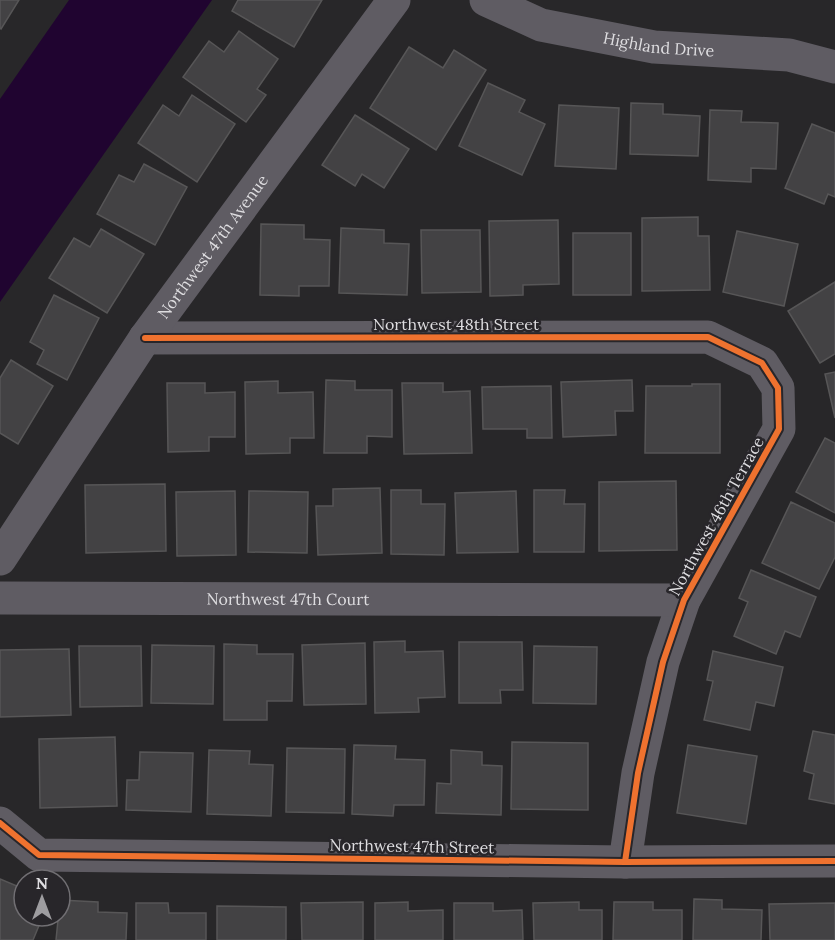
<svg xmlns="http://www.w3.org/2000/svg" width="835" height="940" font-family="Lora,serif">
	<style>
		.water { fill: #200430 }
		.building { fill: #434244; stroke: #575657; stroke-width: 1.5 }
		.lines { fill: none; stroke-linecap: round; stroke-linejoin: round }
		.street { stroke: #5f5c63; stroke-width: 33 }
		.cycleway-casing { stroke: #28262a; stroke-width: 10 }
		.cycleway { stroke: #ef722f; stroke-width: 6 }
		.labels { text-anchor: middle; stroke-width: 5; stroke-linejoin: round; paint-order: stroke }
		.street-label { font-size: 16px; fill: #dedde0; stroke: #28262a }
	</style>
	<rect width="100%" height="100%" fill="#282729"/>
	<path class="water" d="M69,0h143l-212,302v-203z"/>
	<g class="building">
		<path d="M0,0h19l-18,29 -1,-1z"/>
		<path d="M238,0h84l-28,47 -62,-36z"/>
		<path d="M239,31l39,28 -21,30 9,6 -20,27 -63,-45 26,-36 15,11z"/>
		<path d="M409,47l34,21 11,-18 32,20 -50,80 -66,-42z"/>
		<path d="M488,83l37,17 -6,12 26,12 -23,51 -63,-29z"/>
		<path d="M192,95l43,29 -38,58 -59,-39 25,-38 16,11z"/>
		<path d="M631,103l32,1v10l37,2 -2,40 -68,-2z"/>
		<path d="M559,105l60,3 -3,61 -61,-3z"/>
		<path d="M710,110l32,1 -1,11 37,1 -2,46 -25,-1v14l-43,-2z"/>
		<path d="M355,115l54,34 -25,39 -22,-14 -7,12 -33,-21z"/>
		<path d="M812,124l23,9v64l-7,-3 -4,10 -39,-16z"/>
		<path d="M144,164l43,23 -32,58 -58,-31 22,-39 15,7z"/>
		<path d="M698,217v19h11l1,54 -68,1v-73z"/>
		<path d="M558,220l1,64 -36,1v10l-33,1 -1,-75z"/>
		<path d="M261,224l43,1v14l26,1 -1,46h-30v10l-39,-1z"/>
		<path d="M341,228l43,2v13l25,1 -2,51 -68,-2z"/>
		<path d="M101,229l43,25 -37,59 -58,-35 25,-40 16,9z"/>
		<path d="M421,230h59l1,62 -59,1z"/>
		<path d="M737,231l61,13 -14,62 -61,-14z"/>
		<rect x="573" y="233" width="58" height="62"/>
		<path d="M835,282v72l-15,9 -32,-52z"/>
		<path d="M54,295l45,23 -32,62 -30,-16 7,-14 -14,-8z"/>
		<path d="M11,360l42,26 -35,58 -18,-11v-55z"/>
		<path d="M835,372v46l-10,-44z"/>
		<path d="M326,380l29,1v9h37v47l-25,-1v17h-43z"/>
		<path d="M632,380l1,31h-18l1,24 -53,2 -2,-55z"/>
		<path d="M278,381v12l35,-1 1,46h-24v15l-44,1 -1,-72z"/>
		<path d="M167,383h38v10l30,-1v45h-26v14l-41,1z"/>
		<path d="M402,383h41v9l27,-1 2,62 -68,1z"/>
		<path d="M692,384h28v69h-75l1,-67h46z"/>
		<path d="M551,386l1,52h-25v-9h-44l-1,-42z"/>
		<path d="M825,438l10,5v70l-39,-21z"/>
		<path d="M676,481l1,69 -78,1v-69z"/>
		<path d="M165,484l1,67 -80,2 -1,-68z"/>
		<path d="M380,488l2,65 -64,2 -2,-49h17v-17z"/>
		<path d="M391,490h30v14h24l-1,51 -53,-1z"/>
		<path d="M534,490h31l-1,14h21l-1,48h-50z"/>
		<path d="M235,491l1,64 -59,1 -1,-64z"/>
		<path d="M249,491l59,1 -1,61 -59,-1z"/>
		<path d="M516,491l2,61 -61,1 -2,-60z"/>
		<path d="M791,502l44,21v34l-16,32 -57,-26z"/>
		<path d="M751,570l65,27 -16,40 -15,-6 -9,23 -42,-18 14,-34 -9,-4z"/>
		<path d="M405,641v11l38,-1 2,46 -27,1 1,14 -44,1 -1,-71z"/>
		<path d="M459,642h63l1,48h-23l1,13h-42z"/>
		<path d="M365,643l1,61 -62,1 -2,-60z"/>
		<path d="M224,644l33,1v9h36l-1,47h-25v19h-43z"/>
		<path d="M152,645l62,1 -1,58 -62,-1z"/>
		<path d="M79,646h62l1,60 -62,1z"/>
		<path d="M534,646l63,1 -1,57 -63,-1z"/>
		<path d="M69,649l2,66 -71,2v-67z"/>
		<path d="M713,651l70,16 -9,39 -18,-4 -6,28 -46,-10 9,-39 -6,-1z"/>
		<path d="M813,731l22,4v69l-26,-5 5,-25 -10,-3z"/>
		<path d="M115,737l2,69 -77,2 -1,-69z"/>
		<path d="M512,742l76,1v67l-77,-1z"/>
		<path d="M354,745l42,1 -1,13 30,1 -1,45h-30l-1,11 -41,-2z"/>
		<path d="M688,745l69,11 -11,68 -69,-11z"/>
		<path d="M287,748l58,1 -1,64 -58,-1z"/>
		<path d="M209,750l41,1 -1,13 24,1 -2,51 -64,-2z"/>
		<path d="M451,750l31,2v13l20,1 -1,49 -65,-2 1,-30 14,1z"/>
		<path d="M140,752l53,1 -2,59 -65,-2 1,-30h12z"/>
		<path d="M0,879l24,10v27h19l-10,24h-33z"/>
		<path d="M694,899l28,1v9l40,1 -1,30h-68z"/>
		<path d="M60,900l38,2v10l29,1 -1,27h-70z"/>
		<path d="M363,902v38h-61l-1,-37z"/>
		<path d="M408,902v9l35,-1v30h-68v-37z"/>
		<path d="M579,902v8h23v30h-68l-1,-37z"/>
		<path d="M614,902h39v8h29v30h-69z"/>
		<path d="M136,903h32l1,10h37v27h-70z"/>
		<path d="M454,903h39v8l29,-1 1,30h-69z"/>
		<path d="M835,903v37h-65l-1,-36z"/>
		<path d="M217,906l69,1v33h-69z"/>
	</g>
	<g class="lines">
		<g class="street">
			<path id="s1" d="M486,0l55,25 113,22 135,8 46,12"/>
			<path d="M145,338l563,-1 54,26 16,25 1,41 -95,171 -21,62 -25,111 -13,89"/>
			<path id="s2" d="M0,559l145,-221 249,-338"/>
			<path id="s3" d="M0,598l684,2"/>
			<path d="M0,823l39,32 586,7 210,-1"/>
		</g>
		<g class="cycleway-casing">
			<g id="cycleway">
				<path d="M145,338l563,-1 54,26 16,25 1,41 -95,171 -21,62 -25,111 -13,89"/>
				<path d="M0,823l39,32 586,7 210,-1"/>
			</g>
		</g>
		<use href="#cycleway" class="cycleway"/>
	</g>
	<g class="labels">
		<g class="street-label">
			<text dy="6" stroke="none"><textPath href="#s1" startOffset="180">Highland Drive</textPath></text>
			<text dy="6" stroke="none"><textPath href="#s2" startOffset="378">Northwest 47th Avenue</textPath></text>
			<text x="456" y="330">Northwest 48th Street</text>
			<text transform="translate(716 516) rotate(-61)" y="6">Northwest 46th Terrace</text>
			<text dy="6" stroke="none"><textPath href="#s3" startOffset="288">Northwest 47th Court</textPath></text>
			<text transform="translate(412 846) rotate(1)" y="6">Northwest 47th Street</text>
		</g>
	</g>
	<g transform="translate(42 898)"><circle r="28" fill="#28262a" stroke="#716f73" stroke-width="1.5"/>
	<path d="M0-4.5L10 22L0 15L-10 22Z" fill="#9e9da0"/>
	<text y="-9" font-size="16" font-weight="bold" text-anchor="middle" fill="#dedde0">N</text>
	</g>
</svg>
